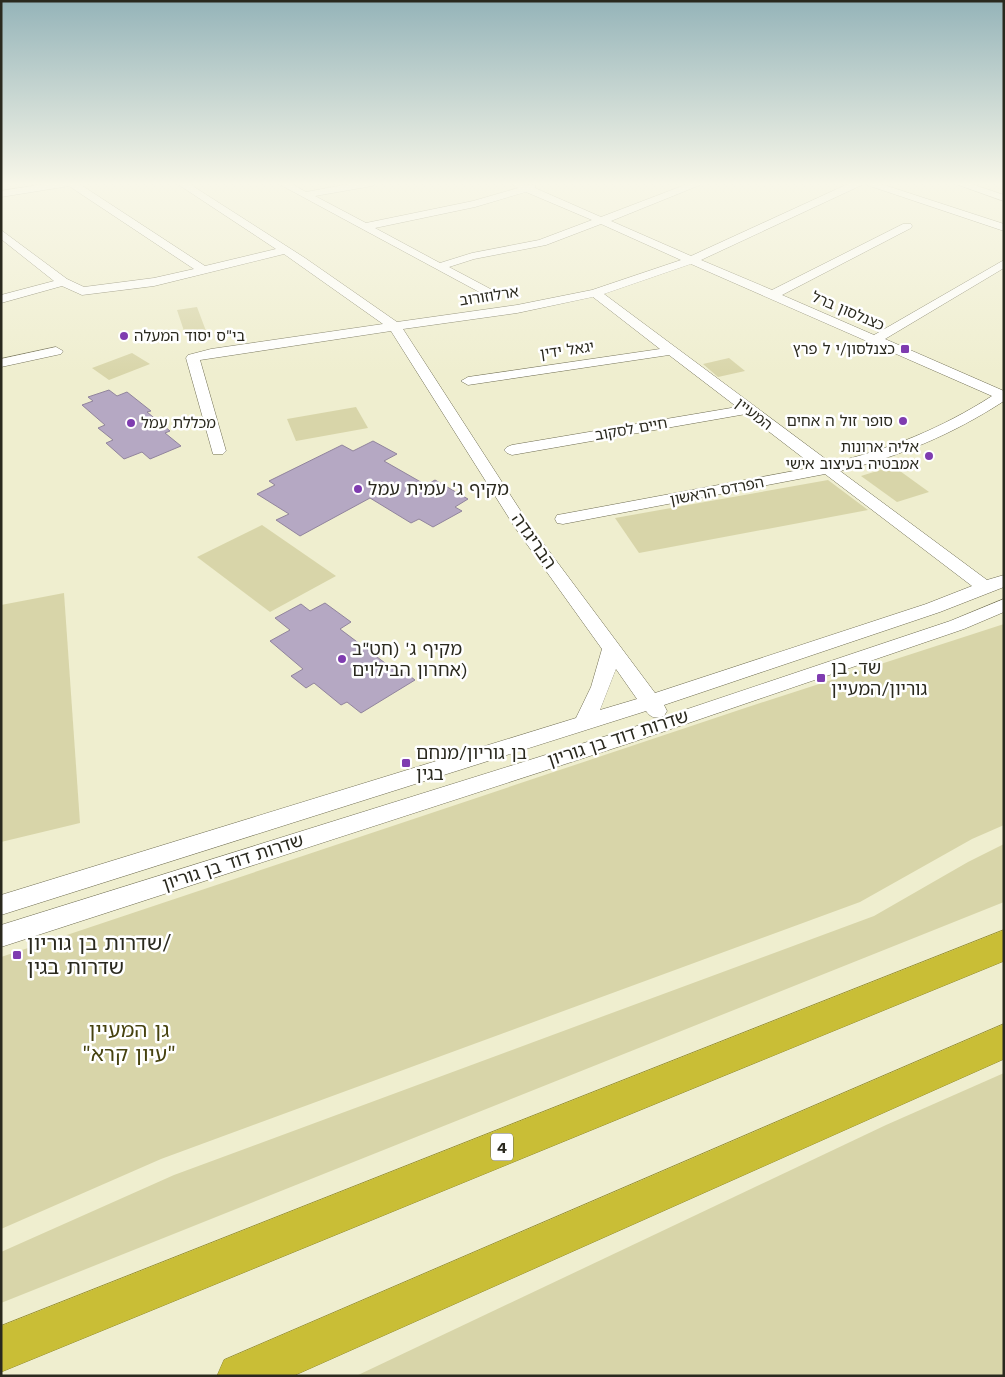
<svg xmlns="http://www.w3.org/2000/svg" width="1005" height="1377" font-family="'Work Sans','Noto Sans Hebrew',sans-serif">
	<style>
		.green { fill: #d8d5a9 }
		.building { fill: #b5a8c3; stroke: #91849d }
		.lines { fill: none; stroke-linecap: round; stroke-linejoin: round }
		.minor-casing { stroke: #6f6d52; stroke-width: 1 }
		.highway-casing { stroke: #918a2e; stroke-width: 1 }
		.minor { fill: #fff; fill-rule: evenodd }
		.highway { fill: #c9be36; fill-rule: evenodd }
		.poi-dot { fill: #7f3cb0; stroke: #fff; stroke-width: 2 }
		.labels { text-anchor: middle; stroke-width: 5; stroke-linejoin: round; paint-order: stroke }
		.far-street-label { font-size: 15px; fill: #2a291e; stroke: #fff }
		.far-poi-label { font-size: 15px; fill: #2a291e; stroke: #fff; text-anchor: end }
		.shield { fill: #fff; stroke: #6a6962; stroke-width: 1 }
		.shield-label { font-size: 16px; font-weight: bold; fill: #2a291e }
		.poi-label { font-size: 18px; fill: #2a291e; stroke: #fff; text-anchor: start }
		.street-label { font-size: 18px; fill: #2a291e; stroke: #fff }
		.near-poi-label { font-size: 21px; fill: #2a291e; stroke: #fff; text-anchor: start }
		.near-park-label { font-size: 21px; fill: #474310; stroke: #fff }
	</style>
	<rect width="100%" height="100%" fill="#efeecf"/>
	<g class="green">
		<path d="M197,307l9,24 -21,3 -8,-24z"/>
		<path d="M132,353l18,11 -41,16 -17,-12z"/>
		<path d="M729,358l16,13 -27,6 -15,-13z"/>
		<path d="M356,407l12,21 -72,13 -9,-22z"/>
		<path d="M893,466l36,26 -32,10 -36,-26z"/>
		<path d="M828,480l40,30 -229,43 -24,-35z"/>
		<path d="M262,525l74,51 -66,36 -73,-55z"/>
		<path d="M64,593l16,230 -79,19v-237z"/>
		<path d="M1004,624v201l-32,14 -112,63 -699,257 -160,70v-272l744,-249z"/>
		<path d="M1004,844v58l-1003,401v-51l173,-77 700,-259 94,-54z"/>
		<path d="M1004,1073v303h-648l530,-251z"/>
	</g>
	<g class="building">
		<path d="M109,390l8,6 10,-4 24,19 -4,1 23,19 -5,2 16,13 -31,13 -8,-7 -18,7 -18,-16 7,-3 -15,-12 7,-3 -23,-20 11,-4 -5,-4z"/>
		<path d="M373,441l24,13 -13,7 42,24 9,-5 33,19 -13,8 7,4 -29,16 -14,-8 -8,4 -41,-25 -70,38 -24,-16 13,-6 -32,-20 18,-9 -6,-4 73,-36 11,6z"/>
		<path d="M325,603l26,19 -11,7 53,40 4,-3 18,14 -54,33 -14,-11 -6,3 -27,-22 -8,5 -15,-12 12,-7 -33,-28 20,-11 -15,-12 26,-14 9,7z"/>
	</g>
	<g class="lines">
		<g class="minor-casing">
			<g id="minor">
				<path d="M51,183h27l127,83 71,-17 -100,-66h12l117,75 92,64 120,-17 75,-15 89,-30 -80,-36 -55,21 -72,14 -25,8 49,26 2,3 -2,3 -4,1 -217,-117h13l16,9 48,-9h23l-5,3 -57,10 51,27 107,-22 45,-13 -8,-5 25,2v3l66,29 89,-34h15l-94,38 80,35 159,-73h28l126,41v7l-140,-47 -163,76 71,30 131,-66h8l1,2 -1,2 -129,67 92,40 130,-75v8l-119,71 119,52v10c-51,33 -105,56 -164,70l147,109 17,-5v12l-64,25 -276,93 3,6 -3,5c-8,3 -13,2 -18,-5l-645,204v-20l575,-177 15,-31 11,-38 -86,-120 -125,-198 -191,29 26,91 -3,3h-10l-27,-96 2,-3 23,-6 172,-25 -99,-70 -130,32 -72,9 -20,-9 -61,17v-8l53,-14 -53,-42v-9l66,49 17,8 70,-9 40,-9 -125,-83 -68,11v-6zM526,192l66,28 -53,20 -67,13 -32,10 -65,-35 100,-21zM691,264l301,132c-50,32 -103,54 -161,67l-227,-169zM593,297l67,52 -192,28 -7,4 7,4 201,-30 68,52 -225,38 -5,2 -3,3 3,3 5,2 234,-41 69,53 -252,47 -6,1 -2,4 2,4 6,1 262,-50 147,112 -46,18 -271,89 -124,-166 -128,-198 114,-16zM616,669l21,30 -37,11z"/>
				<path d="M953,183h16l35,12v6z"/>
				<path d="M56,347l7,4 -2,3 -60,13v-8z"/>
				<path d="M1004,599v13l-40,17 -334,114 -629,204v-22l615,-192 334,-112z"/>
			</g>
		</g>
		<g class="highway-casing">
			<g id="highway">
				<path d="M1004,930v31l-1003,411v-46z"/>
				<path d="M1004,1024v35l-711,317h-76l7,-16z"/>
			</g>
		</g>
		<use href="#minor" class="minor"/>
		<use href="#highway" class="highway"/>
	</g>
	<linearGradient id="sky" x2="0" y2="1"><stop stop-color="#95b4b9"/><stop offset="0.49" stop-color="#f8f7e9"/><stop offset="1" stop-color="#f8f7e9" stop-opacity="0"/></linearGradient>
	<rect width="1005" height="376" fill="url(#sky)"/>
	<g class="poi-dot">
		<circle cx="124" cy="336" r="5"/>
		<rect x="900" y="344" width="10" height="10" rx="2.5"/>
		<circle cx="903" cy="421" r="5"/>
		<circle cx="131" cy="423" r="5"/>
		<circle cx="929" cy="456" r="5"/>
		<circle cx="358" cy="489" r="5"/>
		<circle cx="342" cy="659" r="5"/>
		<rect x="816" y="673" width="10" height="10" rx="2.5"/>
		<rect x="401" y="758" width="10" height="10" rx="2.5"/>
		<rect x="12" y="950" width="10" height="10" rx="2.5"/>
	</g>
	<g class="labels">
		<g class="far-street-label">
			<text transform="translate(489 296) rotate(-9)" y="5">ארלוזורוב</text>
			<text transform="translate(848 311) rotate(23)" y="5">כצנלסון ברל</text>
			<text transform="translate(567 350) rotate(-8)" y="5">יגאל ידין</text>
			<text transform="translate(754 414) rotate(38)" y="5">המעיין</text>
			<text transform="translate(631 429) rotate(-10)" y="5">חיים לסקוב</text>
			<text transform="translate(717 491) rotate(-11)" y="5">הפרדס הראשון</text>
		</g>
		<g class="far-poi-label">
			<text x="134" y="341" text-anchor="start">בי"ס יסוד המעלה</text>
			<text x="895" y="354">כצנלסון/י ל פרץ</text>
			<text x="893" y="426">סופר זול ה אחים</text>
			<text x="141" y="428" text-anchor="start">מכללת עמל</text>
			<text x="919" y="452">אליה ארונות<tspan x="919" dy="17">אמבטיה בעיצוב אישי</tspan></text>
		</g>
		<rect class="shield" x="491" y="1133.5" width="22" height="27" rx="4"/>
		<g class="shield-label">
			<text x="502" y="1153">4</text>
		</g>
		<g class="poi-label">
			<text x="368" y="495">מקיף ג' עמית עמל</text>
			<text x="352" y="655">מקיף ג' (חט"ב<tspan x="352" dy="21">אחרון הבילוים)</tspan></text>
			<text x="831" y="674">שד. בן<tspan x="831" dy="21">גוריון/המעיין</tspan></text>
			<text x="416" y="759">בן גוריון/מנחם<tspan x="416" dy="21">בגין</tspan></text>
		</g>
		<g class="street-label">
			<text transform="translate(534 541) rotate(55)" y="6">הבריגדה</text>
			<text transform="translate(618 738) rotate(-18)" y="6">שדרות דוד בן גוריון</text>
			<text transform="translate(233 862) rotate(-18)" y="6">שדרות דוד בן גוריון</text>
		</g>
		<g class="near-poi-label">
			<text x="27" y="950">שדרות בן גוריון/<tspan x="27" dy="24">שדרות בגין</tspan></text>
		</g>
		<g class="near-park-label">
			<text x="129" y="1037">גן המעיין<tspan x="129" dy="24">"עיון קרא"</tspan></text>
		</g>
	</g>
	<rect width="1005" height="1377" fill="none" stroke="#2a291e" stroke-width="5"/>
</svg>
